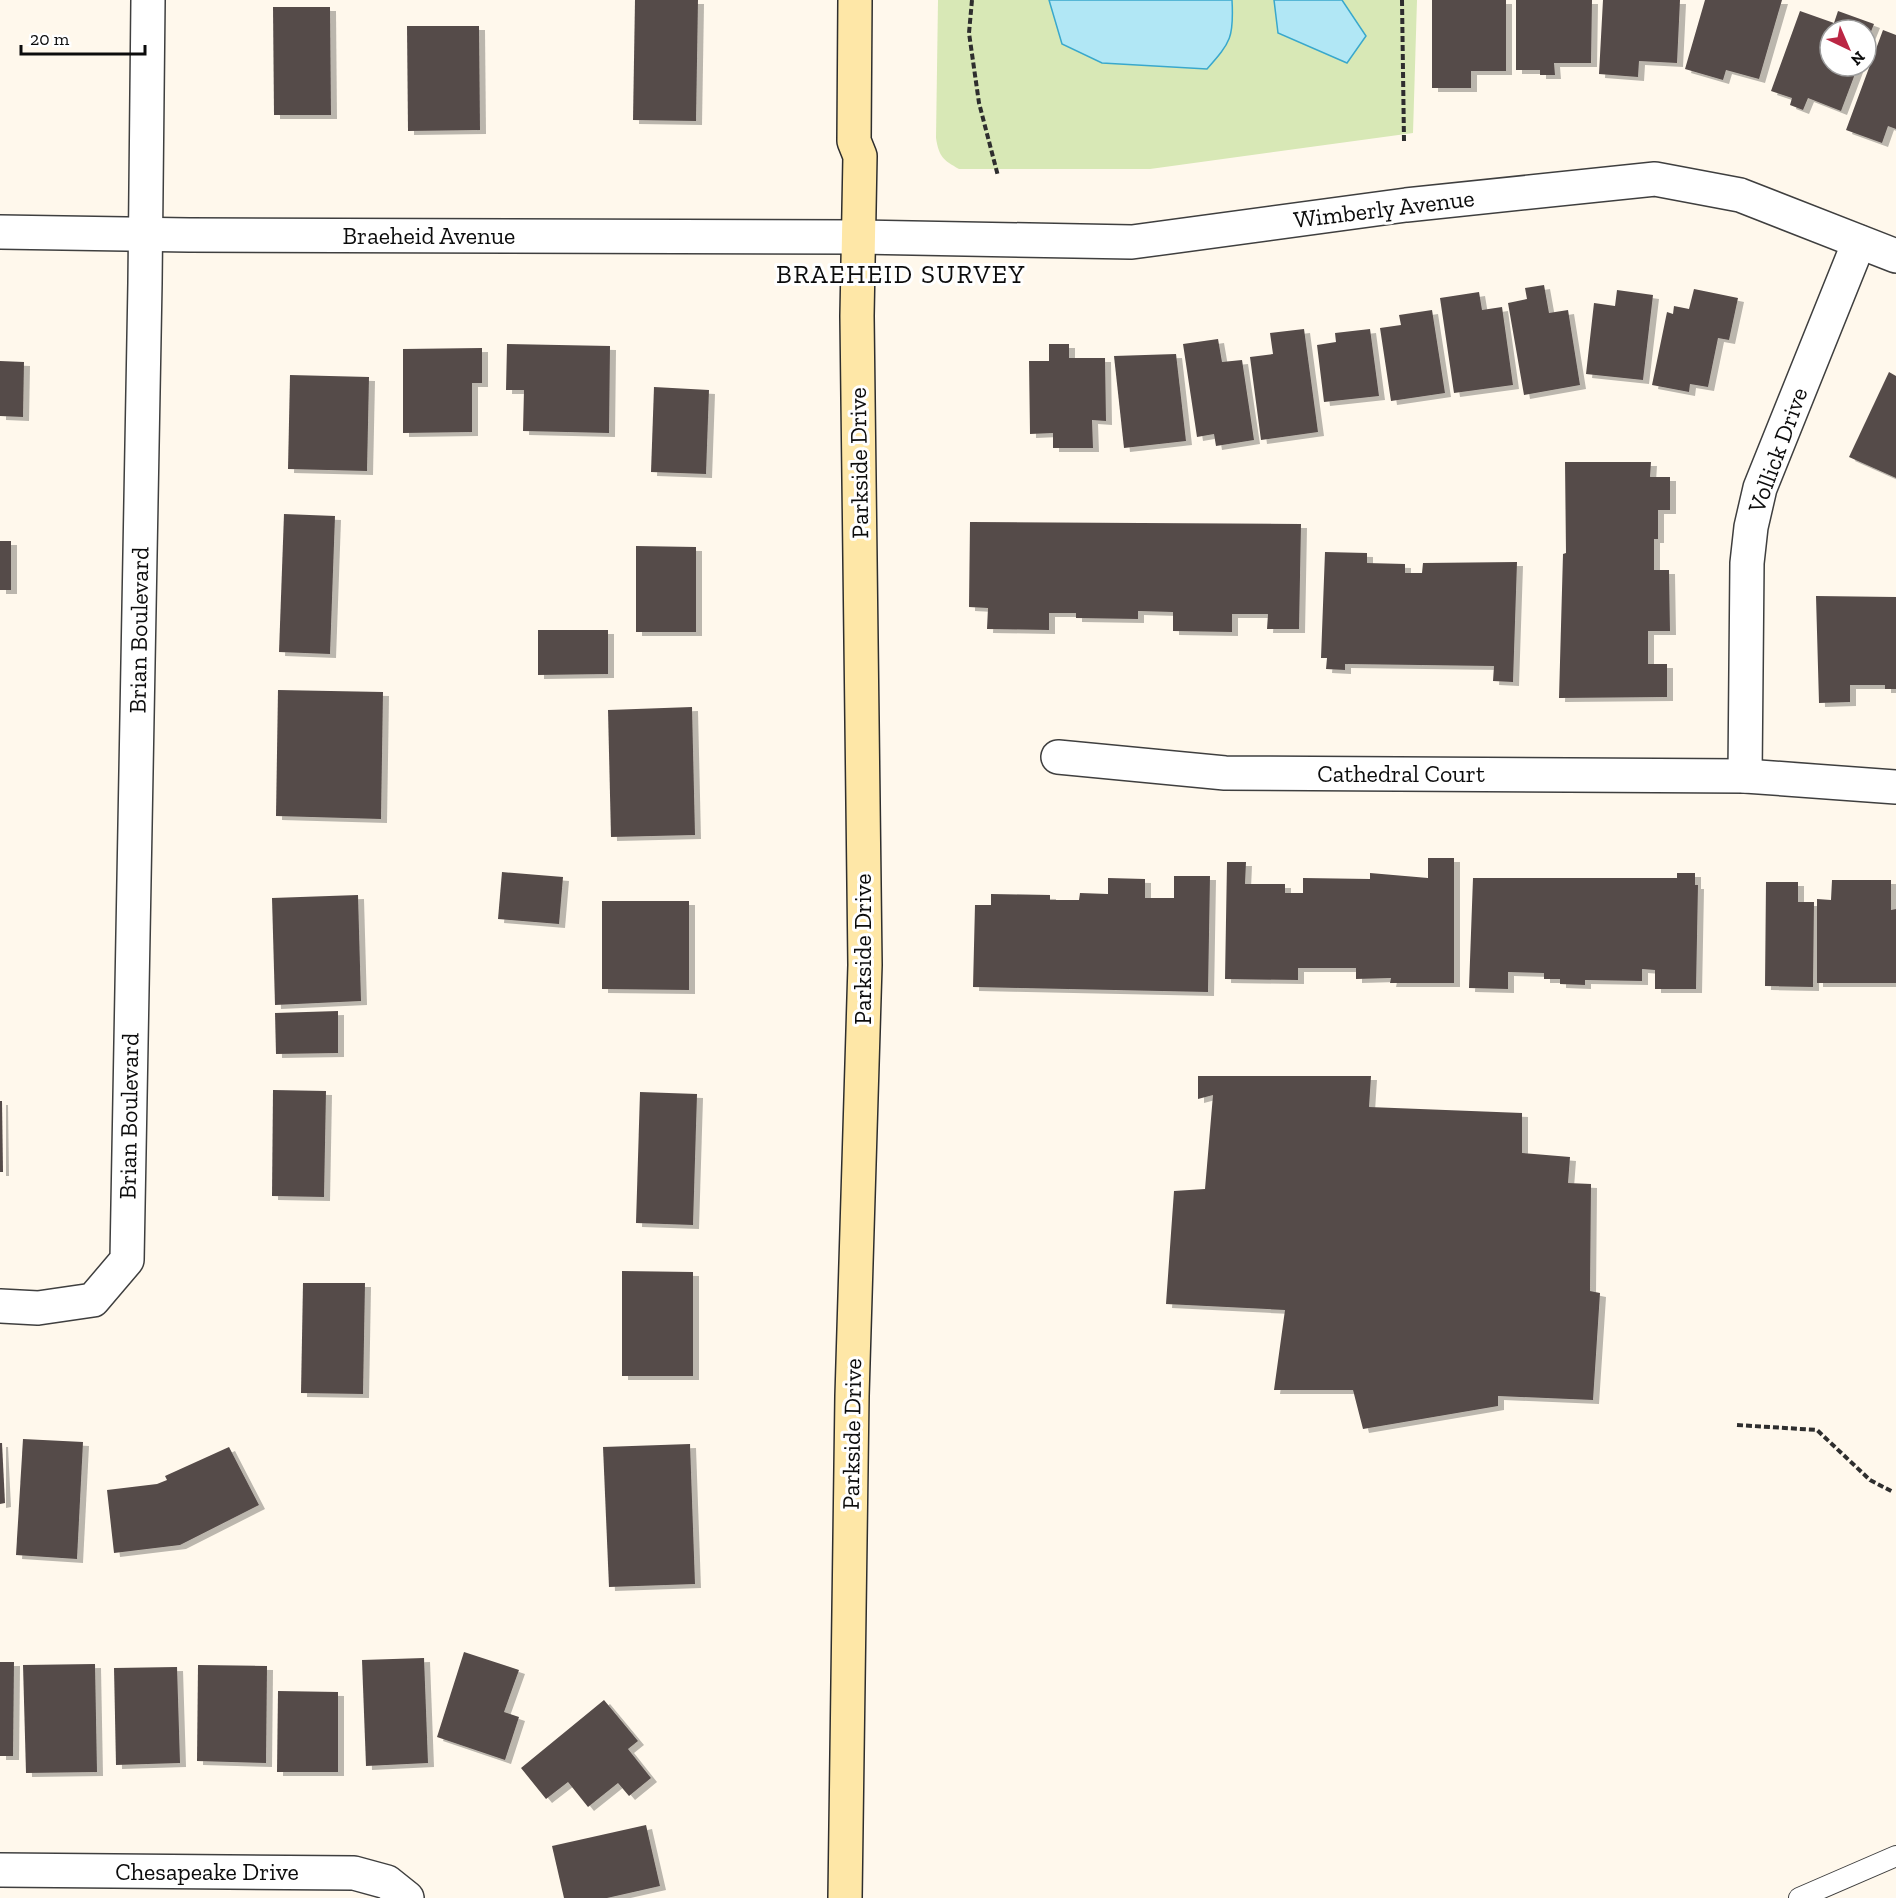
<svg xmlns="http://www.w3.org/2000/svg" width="1896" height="1898" font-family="'Zilla Slab',serif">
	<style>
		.green { fill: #d8e8b6 }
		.water { fill: #b1e7f5; stroke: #39a8cc; stroke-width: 1.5 }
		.building { fill: #554b49; filter: url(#shadow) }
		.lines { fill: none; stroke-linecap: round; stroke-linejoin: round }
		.service-casing { stroke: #3f3f3f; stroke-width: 22 }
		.minor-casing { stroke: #3f3f3f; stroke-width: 36 }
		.secondary-casing { stroke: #2e2e2e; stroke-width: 36 }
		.path { stroke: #2e2e2e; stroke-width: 4; stroke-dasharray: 6 3; stroke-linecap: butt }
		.service { stroke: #fff; stroke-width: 20 }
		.minor { stroke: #fff; stroke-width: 33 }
		.secondary { stroke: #fee7a7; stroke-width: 33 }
		.labels { text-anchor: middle; stroke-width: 6; stroke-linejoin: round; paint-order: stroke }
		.street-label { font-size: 24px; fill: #0c0c0c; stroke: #fff }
		.neighbourhood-label { font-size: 26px; letter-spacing: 1.5px; fill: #0c0c0c; stroke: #fff }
	</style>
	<defs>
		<filter id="shadow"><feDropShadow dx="6" dy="4" stdDeviation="0" flood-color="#0004"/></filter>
	</defs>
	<rect width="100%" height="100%" fill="#fff8ec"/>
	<path class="green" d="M938,0h479l-4,133 -263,36h-191c-16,-9 -20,-12 -23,-31z"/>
	<g class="water">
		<path d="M1049,0h183c2,37 -1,42 -25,69l-105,-6 -40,-19z"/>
		<path d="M1274,0h68l24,36 -19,27 -69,-30z"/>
	</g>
	<g class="building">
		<path d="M635,0h63l-2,121 -63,-1z"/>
		<path d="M1432,0h74v71h-35v17h-39z"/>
		<path d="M1516,0h76l-1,63h-37l1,12h-15v-5h-24z"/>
		<path d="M1603,0h77l-3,63 -38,-2 -1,16 -39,-3z"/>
		<path d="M1705,0h77l-23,79 -33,-9 -3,10 -38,-11z"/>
		<path d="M273,7h57l1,108h-57z"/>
		<path d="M1800,11l34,12 4,-12 36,13 -8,20v-14h-36v36h28l-17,45 -33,-13 -5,12 -13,-5 2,-7 -21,-7z"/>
		<path d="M407,26h72l1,104 -72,1z"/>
		<path d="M1883,30l13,5v94l-8,-3 -6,17 -36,-13z"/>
		<path d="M1544,285l5,28 19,-3 12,75 -56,10 -16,-92 19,-4 -2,-11z"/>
		<path d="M1694,289l44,9 -9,42 -11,-2 -10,49 -18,-3 -1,8 -37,-7 15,-73 6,2 1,-8 15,3z"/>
		<path d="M1617,290l36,5 -10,85 -57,-6 8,-71 21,3z"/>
		<path d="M1479,292l3,18 20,-3 11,78 -59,8 -14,-95z"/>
		<path d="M1432,310l13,83 -54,8 -11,-73 21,-3 -2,-10z"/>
		<path d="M1304,329l14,103 -57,8 -11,-83 23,-3 -3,-21z"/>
		<path d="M1370,329l9,67 -55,6 -7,-57 19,-3 -1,-9z"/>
		<path d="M1218,339l4,23 20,-2 12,80 -38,6 -2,-12 -17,3 -14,-93z"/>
		<path d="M507,344l103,2 -1,87 -86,-2 1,-41h-18z"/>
		<path d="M1049,344h20v14h36l1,63 -14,-1 1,28h-40v-15l-23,1 -1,-73h20z"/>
		<path d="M482,348v35h-10v49l-69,1v-84z"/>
		<path d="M1176,354l10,87 -62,7 -10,-92z"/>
		<path d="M0,361l24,1 -1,55 -23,-1z"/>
		<path d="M1889,372l7,4v102l-47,-21z"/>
		<path d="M290,375l79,2 -2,94 -79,-2z"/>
		<path d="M654,387l55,3 -3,84 -55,-2z"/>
		<path d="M1565,462h86l-1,15h20v33h-12v29h-4v31h15l1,61h-22v33h19v33l-108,1 4,-144 3,-1z"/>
		<path d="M284,514l51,2 -5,138 -51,-2z"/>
		<path d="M970,522l331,2 -2,105h-32l1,-15h-36v18l-59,-1v-19l-35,-1v8l-62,-1v-5h-27v17l-62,-1 1,-21 -19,-1z"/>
		<rect x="0" y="541" width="11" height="49"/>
		<path d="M636,546l60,1v85h-60z"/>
		<path d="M1325,552l42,1v10l38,1v9h17l1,-10 94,-1 -4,120 -20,-1 1,-15 -149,-2v6l-19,-1 1,-11h-6z"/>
		<path d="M1816,596l80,1v92h-11v-4h-35v17l-31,1z"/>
		<path d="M538,630h70v44l-70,1z"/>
		<path d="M278,690l105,2 -2,127 -105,-3z"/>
		<path d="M692,707l3,128 -84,2 -3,-127z"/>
		<path d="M1428,858h26v125h-64l1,-5 -35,1v-11h-58v12l-73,-1 2,-117h19l-1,22h40v9h18v-15l67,1v-6l58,5z"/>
		<path d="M502,872l61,5 -4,47 -61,-5z"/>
		<path d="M1677,873h18v12h3l-2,104h-41v-19l-13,-1v12l-57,-1v5l-25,-1v-5h-16v-6l-36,-1v17l-39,-1 4,-110h204z"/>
		<path d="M1174,876h36l-2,116 -235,-5 2,-82h16v-11l59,1v5h29l1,-7 28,1v-16l37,1v19h29z"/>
		<path d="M1832,880h59v30l5,-1v74h-79v-84l14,1z"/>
		<path d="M1766,882h32v20h16l-1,85 -48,-1z"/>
		<path d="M358,895l3,106 -86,4 -3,-107z"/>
		<path d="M602,901h87v89l-87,-1z"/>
		<path d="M338,1011v42l-62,1 -1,-41z"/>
		<path d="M1198,1076h173l-2,31 153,6v40l48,4 -2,26 23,1 -1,107 10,2 -7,107 -95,-4v10l-135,23 -10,-39h-79l11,-80 -119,-6 8,-113 31,-2 8,-94 -15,4z"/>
		<path d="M273,1090l53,1 -2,106 -52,-1z"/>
		<path d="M640,1092l57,2 -4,131 -57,-2z"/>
		<path d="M0,1101h2l1,71h-3z"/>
		<path d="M622,1271l71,1v104h-71z"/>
		<path d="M303,1283h62l-2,111 -62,-1z"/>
		<path d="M23,1439l60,3 -6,117 -61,-4z"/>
		<path d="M0,1443h2l3,60 -5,1z"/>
		<path d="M690,1444l5,140 -86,3 -6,-140z"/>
		<path d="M229,1447l30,58 -79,40 -66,8 -7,-63 50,-6 10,-4 -2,-4z"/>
		<path d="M464,1652l55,18 -15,42 15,5 -14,43 -68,-23z"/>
		<path d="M424,1658l4,105 -62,3 -4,-106z"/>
		<path d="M0,1662h14l-1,94h-13z"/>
		<path d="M95,1664l2,108 -71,1 -3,-108z"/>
		<path d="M198,1665l69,1 -1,97 -69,-2z"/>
		<path d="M177,1667l3,96 -64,2 -2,-97z"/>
		<path d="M278,1691l60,1v80h-61z"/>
		<path d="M604,1700l34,41 -10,8 23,29 -22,18 -11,-13 -30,24 -20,-25 -22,17 -25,-31z"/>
		<path d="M646,1825l14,61 -53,12h-43l-12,-52z"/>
	</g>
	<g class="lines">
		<g class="service-casing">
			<path id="service" d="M1799,1898l97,-42"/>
		</g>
		<g class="minor-casing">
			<g id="minor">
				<path d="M0,232l189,3 670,2 273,5 274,-37 249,-26 85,16 156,61"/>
				<path d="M1058,757l167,16 520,3 151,11"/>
				<path d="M1745,776l2,-213 4,-36 9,-39 99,-246"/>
				<path d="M0,1306l38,2 55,-8 34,-40 18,-977 3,-283"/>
				<path d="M0,1870l354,3 33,9 20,16"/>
			</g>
		</g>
		<g class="secondary-casing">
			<path id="secondary" d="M845,1898l7,-502 13,-431 -8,-649 3,-160 -6,-15 1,-141"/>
		</g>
		<g class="path">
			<path d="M972,0l-3,33 10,70 19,73"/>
			<path d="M1402,0l2,141"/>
			<path d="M1737,1425l80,5 53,50 23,12"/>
		</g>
		<use href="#service" class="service"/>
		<use href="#minor" class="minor"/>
		<use href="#secondary" class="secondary"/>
	</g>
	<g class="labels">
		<g class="street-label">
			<text transform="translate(1384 209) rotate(-7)" y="8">Wimberly Avenue</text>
			<text x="429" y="244">Braeheid Avenue</text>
			<text transform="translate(1778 450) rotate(-70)" y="8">Vollick Drive</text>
			<text transform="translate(859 463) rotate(-91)" y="8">Parkside Drive</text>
			<text transform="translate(139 630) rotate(-89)" y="8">Brian Boulevard</text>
			<text x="1401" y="782">Cathedral Court</text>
			<text transform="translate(863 949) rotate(-90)" y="8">Parkside Drive</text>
			<text transform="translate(129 1116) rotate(-89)" y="8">Brian Boulevard</text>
			<text transform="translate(852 1434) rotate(-89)" y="8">Parkside Drive</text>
			<text x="207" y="1880">Chesapeake Drive</text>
		</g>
		<g class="neighbourhood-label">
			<text x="901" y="283">BRAEHEID SURVEY</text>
		</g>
	</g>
	<g transform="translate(1848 48) rotate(136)"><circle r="28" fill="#ffffff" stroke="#9e9e9e" stroke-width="1.5"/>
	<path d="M0-4.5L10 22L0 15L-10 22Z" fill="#bb2644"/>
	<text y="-9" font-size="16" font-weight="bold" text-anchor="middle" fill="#0c0c0c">N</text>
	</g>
	<path d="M21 45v9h124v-9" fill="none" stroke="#0c0c0c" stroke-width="3"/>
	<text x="30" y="45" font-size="18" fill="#0c0c0c" stroke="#ffffff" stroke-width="4.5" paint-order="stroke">20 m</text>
</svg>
